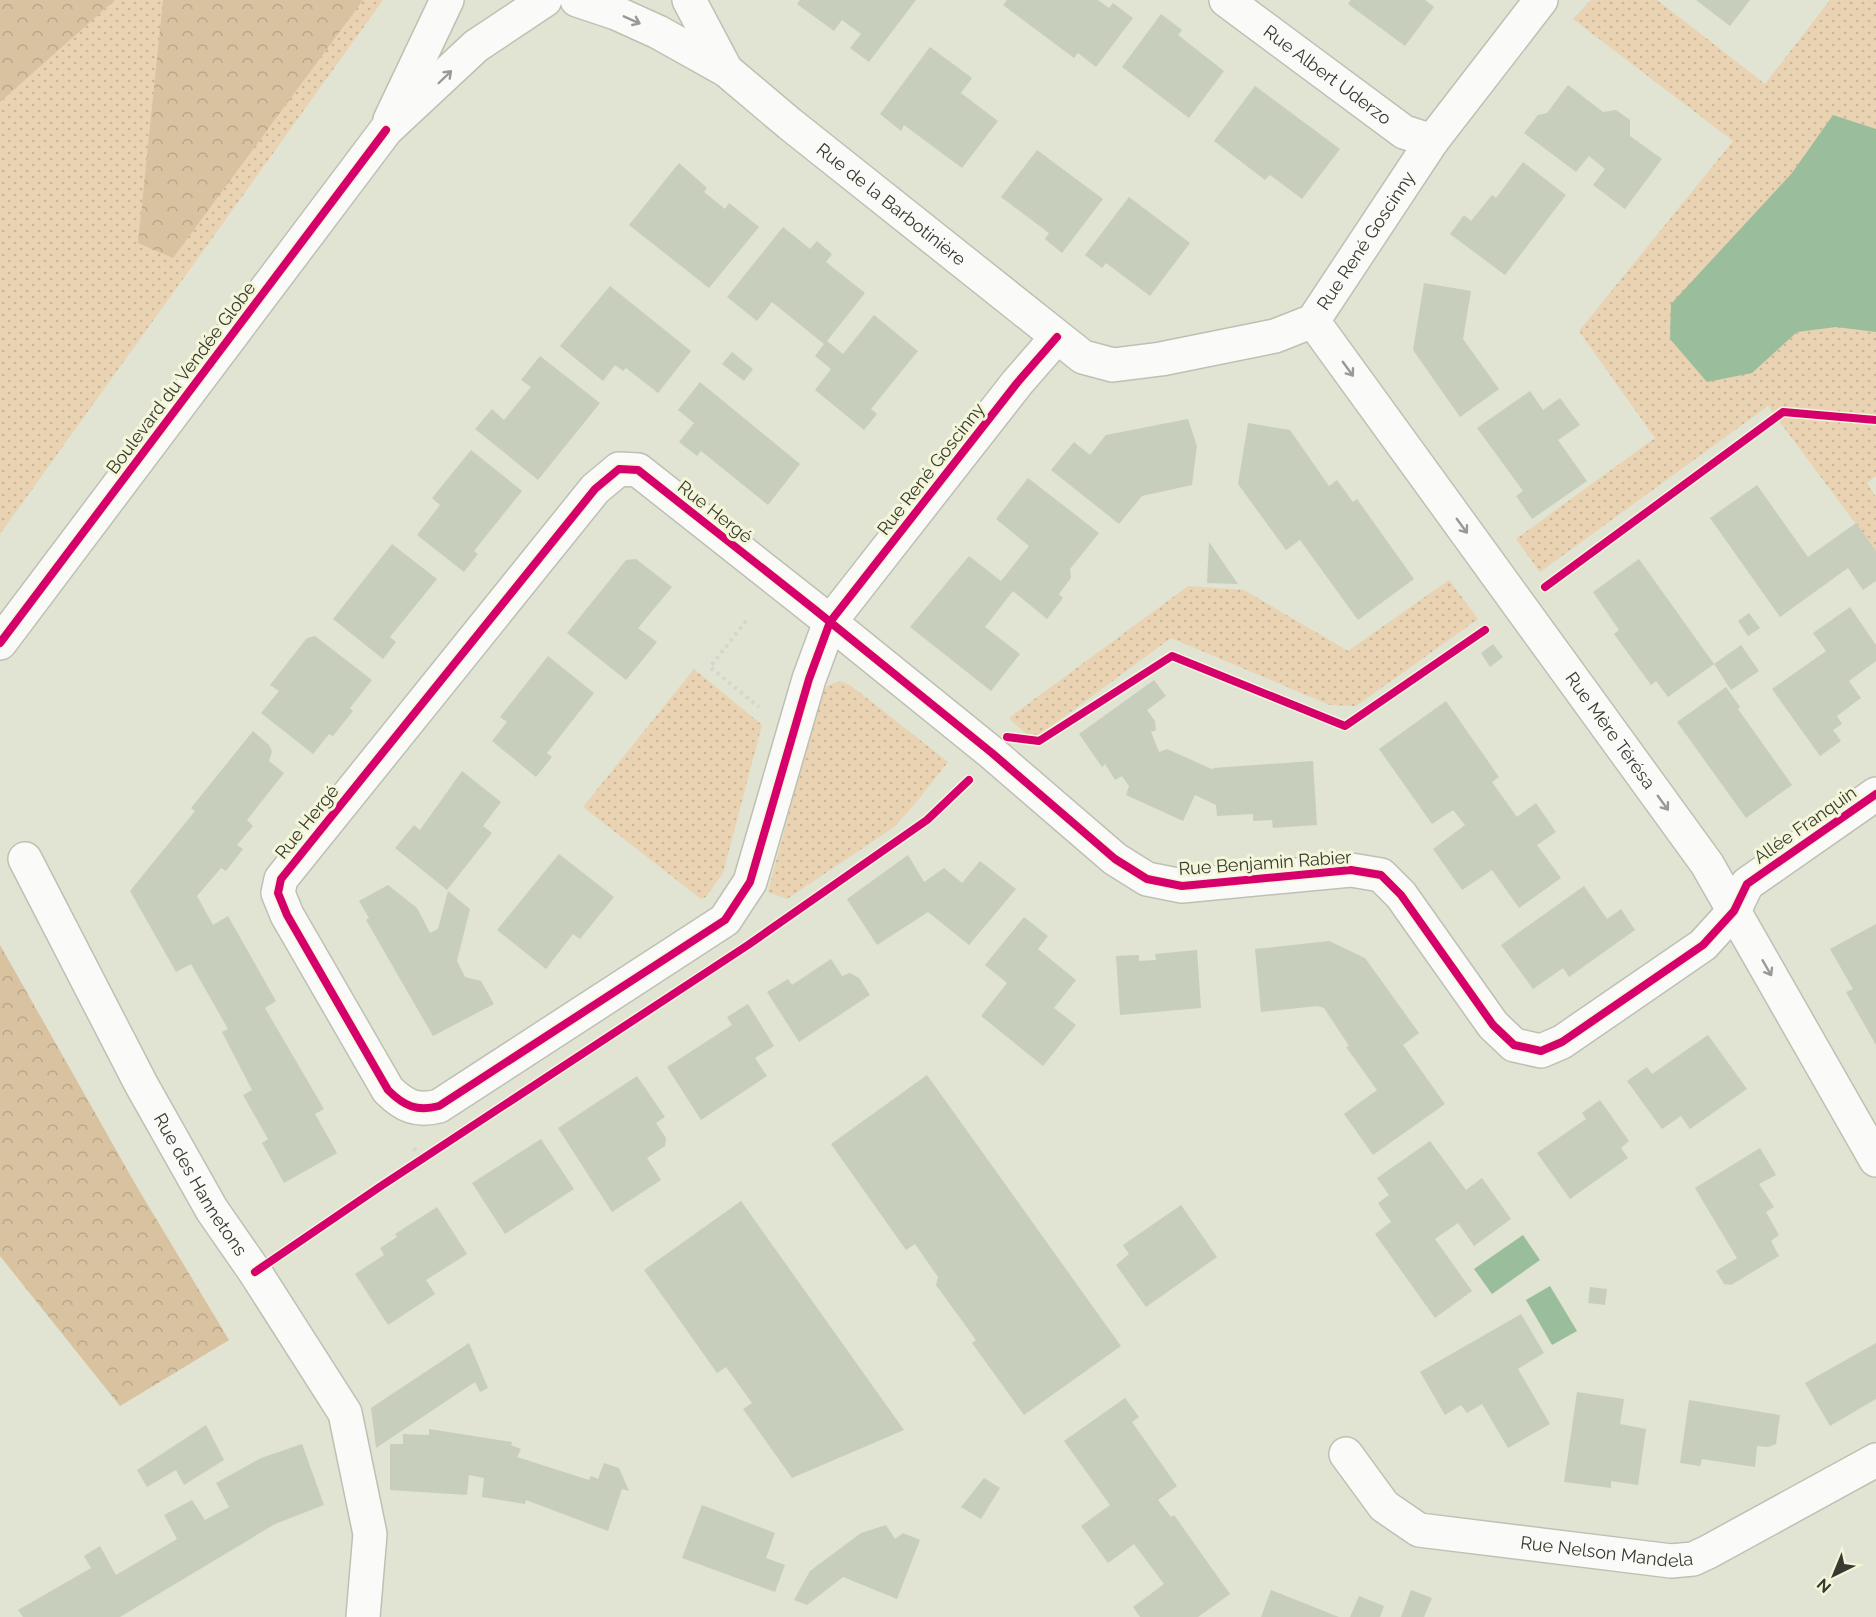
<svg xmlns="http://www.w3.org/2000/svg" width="1876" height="1617" font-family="Raleway,sans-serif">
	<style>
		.green { fill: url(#green-dots) }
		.forest { fill: url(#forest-crowns) }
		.water { fill: #9abd9c }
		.building { fill: #c8cebc }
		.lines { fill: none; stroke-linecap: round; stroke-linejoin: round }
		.minor-casing { stroke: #bec0b3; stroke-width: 36 }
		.major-casing { stroke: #bec0b3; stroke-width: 36 }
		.path { stroke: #d5d5d0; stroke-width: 4; stroke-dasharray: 3 4.5; stroke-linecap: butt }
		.minor { stroke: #fafbf8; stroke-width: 33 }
		.major { stroke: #fafbf8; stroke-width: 33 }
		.cycleway-casing { stroke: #f4f6da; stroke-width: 11 }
		.cycleway { stroke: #d6006c; stroke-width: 8 }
		.oneway { stroke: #9a9a94 }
		.labels { text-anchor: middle; stroke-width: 6; stroke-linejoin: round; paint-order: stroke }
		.street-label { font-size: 18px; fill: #39392f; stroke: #f4f6da }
	</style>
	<defs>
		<pattern id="green-dots" width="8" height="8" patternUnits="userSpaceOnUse" patternTransform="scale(1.5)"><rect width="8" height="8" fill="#e9d3b2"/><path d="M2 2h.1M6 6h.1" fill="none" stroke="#c9b699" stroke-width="1.8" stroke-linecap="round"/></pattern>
		<pattern id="forest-crowns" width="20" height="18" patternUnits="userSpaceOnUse" patternTransform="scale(1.5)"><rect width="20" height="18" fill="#d8c2a0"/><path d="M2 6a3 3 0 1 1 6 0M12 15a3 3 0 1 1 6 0" fill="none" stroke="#baa78a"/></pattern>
	</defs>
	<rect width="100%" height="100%" fill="#e1e3d3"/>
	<g class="green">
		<path d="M0,0h383l-383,534z"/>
		<path d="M1591,0h66l108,84 65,-84h46v476l-9,7 9,14v54l-108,-145 -228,166 -24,-33 139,-101 -76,-107 154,-190 -160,-122z"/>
		<path d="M1449,580l29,39 -122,87 -26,-1 -159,-67 -132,97 -13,-1 -17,-16 179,-132 56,4 104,61z"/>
		<path d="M694,669l68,56 -39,148 -17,24 -5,2 -118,-92z"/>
		<path d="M840,681l10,4 98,77 -34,43 -20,22 -107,72 -19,-7 52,-196 7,-10z"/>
	</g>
	<g class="forest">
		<path d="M0,0h115l-115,102z"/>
		<path d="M163,0h200l-190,258 -35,-15z"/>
		<path d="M0,945l137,242 92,153 -109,66 -120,-150z"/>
	</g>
	<g class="water">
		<path d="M1833,115l43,14v203l-40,-5 -39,5 -45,41 -45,9 -37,-43 1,-35 121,-131z"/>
		<path d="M1523,1235l17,25 -48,34 -18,-25z"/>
		<path d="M1550,1286l27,45 -25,14 -26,-45z"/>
	</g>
	<g class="building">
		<path d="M800,0h116l-47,62 -19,-14 11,-14 -19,-14 -8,11 -37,-27z"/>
		<path d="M1007,0h91l11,8 4,-5 20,15 -37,49 -18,-14 -4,5 -71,-53z"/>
		<path d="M1351,0h74l9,7 -29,39 -57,-42z"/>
		<path d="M1696,0h54l-20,26z"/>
		<path d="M1161,14l21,16 -4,5 46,36 -35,47 -67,-51z"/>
		<path d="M930,47l42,31 -11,15 37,28 -36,47 -58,-43 -3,6 -21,-17z"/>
		<path d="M1568,85l35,27 13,-2 14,10v16l32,23 -37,50 -32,-24 12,-16 -16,-13 -13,16 -52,-39 14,-18 9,-2z"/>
		<path d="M1255,86l85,63 -38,50 -32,-24 -5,5 -51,-39z"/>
		<path d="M1037,150l66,49 -41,54 -17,-14 4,-6 -48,-36z"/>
		<path d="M1523,162l43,33 -61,80 -55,-41 14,-19 7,6 21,-26 4,3z"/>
		<path d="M679,163l28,25 -3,4 21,17 4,-6 30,24 -50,61 -80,-63z"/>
		<path d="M1129,197l61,46 -40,53 -44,-33 -4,5 -17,-13z"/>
		<path d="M783,227l27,22 7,-8 15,13 -6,8 39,31 -38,48 16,13 31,-39 44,36 -47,58 6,5 -13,16 -49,-40 16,-21 -16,-13 9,-12 -52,-42 -15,19 -30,-24z"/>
		<path d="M1424,283l47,8 -8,48 36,50 -39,28 -47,-67z"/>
		<path d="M610,286l81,65 -33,42 -32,-25 -3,3 -8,-6 -12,16 -43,-35z"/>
		<path d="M732,352l21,17 -9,12 -22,-17z"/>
		<path d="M540,356l60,47 -62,77 -63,-51 17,-20 12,11 27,-33 -10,-7z"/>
		<path d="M700,382l100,82 -32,41 -67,-54 -4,5 -18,-14 15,-19 -16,-13z"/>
		<path d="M1530,391l13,19 17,-12 20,27 -22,15 29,41 -55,38 -16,-23 7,-5 -46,-63z"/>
		<path d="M1188,419l9,27 -5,39 -50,11 -23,28 -68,-54 23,-28 16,13 16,-20z"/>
		<path d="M1248,423l42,7 39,56 8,-6 16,22 4,-3 57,80 -56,41 -58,-80 -14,10 -48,-66z"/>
		<path d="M471,450l51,41 -48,60 4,3 -14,18 -47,-37 23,-30 -8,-7z"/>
		<path d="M1028,478l71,55 -29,36 1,9 -12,16 4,4 -16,21 -34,-28 -28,36 35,27 -29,37 -81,-64 59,-71 32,25 28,-35 -33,-27z"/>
		<path d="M1757,485l51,72 48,-34 20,28v30l-13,9 -15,-22 -68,49 -70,-99z"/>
		<path d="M1209,542l29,42 -31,-1z"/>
		<path d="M392,544l45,35 -47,58 6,5 -13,17 -50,-40z"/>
		<path d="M636,559l36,28 -34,41 19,14 -31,38 -59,-47 59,-73z"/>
		<path d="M1639,559l75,105 27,-19 18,26 -28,19 -17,-26 -46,33 -12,-16 -5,4 -37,-51 5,-4 -26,-38z"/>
		<path d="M1850,607l26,38v16l-27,20 12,17 -24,18 5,8 -9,6 8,11 -21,15 -48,-67 54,-38 -13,-18z"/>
		<path d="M1749,613l11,15 -12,8 -10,-15z"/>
		<path d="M315,636l57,44 -22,28 3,3 -20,25 -4,-2 -16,20 -52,-41 18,-22 -9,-6 37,-47z"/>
		<path d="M1493,644l10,13 -13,10 -9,-14z"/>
		<path d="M548,656l46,37 -47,60 5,4 -16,20 -44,-36 15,-19 -7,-5z"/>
		<path d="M1154,680l12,16 -19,14 8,11 1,9 -5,2 8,20 8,-3 47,21 -1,-2 100,-7 4,64 -44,3 -1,-8 -19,1v-7l-36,2 -1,-11 -21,-10 -12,26 -57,-26 3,-9 -7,-10 -7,4 -10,-16 -3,3 -23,-33z"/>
		<path d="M1726,687l14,20 -2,2 54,76 -46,33 -69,-96z"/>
		<path d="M1446,701l53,76 -7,5 25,35 19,-14 20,29 -19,13 24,33 -42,30 -27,-38 -30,20 -29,-41 32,-24 -12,-15 -21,14 -53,-75z"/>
		<path d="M253,731l16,14 3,6 -3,10 15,12 -37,47 6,6 -16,19 6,4 -17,22 -5,-3 -24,28 16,29 15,-9 48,85 -11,7 59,101 -9,5 22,39 -53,30 -22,-40 6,-4 -25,-44 9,-5 -30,-58 6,-3 -37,-65 -15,8 -46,-81 65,-80 -4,-3z"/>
		<path d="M462,771l39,31 -18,24 9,7 -45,57 -52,-42 19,-23 6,5z"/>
		<path d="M559,854l55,43 -34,42 -7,-5 -27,35 -49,-39z"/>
		<path d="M908,855l16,27 20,-14 18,15 18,-22 36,28 -47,56 -41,-33 -51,33 -30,-46z"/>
		<path d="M388,885l29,23 13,25 8,-4 10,-38 22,18 -13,52 8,16 16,4 13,23 -61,32 -67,-116 3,-2 -10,-17z"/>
		<path d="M1584,886l23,33 14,-10 14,21 -66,47 -6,-9 -30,21 -32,-44z"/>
		<path d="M1024,917l24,19 -10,13 38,31 -22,28 22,17 -33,41 -62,-50 26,-33 -22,-18z"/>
		<path d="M1876,924v121l-30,-53 7,-3 -23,-40z"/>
		<path d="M1329,941l36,17 54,75 -16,12 42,59 -72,51 -29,-41 33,-24 -31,-43 3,-1 -25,-38 -6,-2 -57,6 -6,-63z"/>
		<path d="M1197,950l4,58 -81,7 -4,-59 23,-1v6l17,-1 -1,-6z"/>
		<path d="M831,959l11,17 8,-3 9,5 11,17 -71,47 -32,-50 21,-13 4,6z"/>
		<path d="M748,1004l26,42 -19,12 12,18 -66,44 -34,-53 65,-42 -5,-8z"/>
		<path d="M1708,1035l39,54 -57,40 -9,-13 -19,13 -35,-48 20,-14 5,7z"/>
		<path d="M927,1075l194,271 -97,69 -52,-72 4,-3 -40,-55 2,-8 -23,-33 -9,6 -75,-106z"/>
		<path d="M637,1076l28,41 -9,6 10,15 -1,8 -18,12 14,22 -49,32 -54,-84z"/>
		<path d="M1600,1100l29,41 -8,7 7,10 -58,41 -33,-46 49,-34 -4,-6z"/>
		<path d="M541,1139l33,50 -69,45 -33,-51z"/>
		<path d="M1430,1141l36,49 16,-12 29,41 -37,27 -16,-23 -23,16 37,52 -37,27 -60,-84 16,-12 -13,-19 11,-8 -12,-17z"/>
		<path d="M1760,1148l16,27 -17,9 15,23 -8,5 13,23 -8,6 8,15 -48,29 -7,-1 -8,-13 21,-13 -42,-70z"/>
		<path d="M741,1201l163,229 -112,48 -49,-69 9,-6 -26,-36 -9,6 -73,-103z"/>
		<path d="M1181,1205l36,52 -71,50 -30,-42 13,-11 -6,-9z"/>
		<path d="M437,1207l30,47 -41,26 9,14 -47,31 -33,-51 29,-19 -4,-7 17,-11 -2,-3z"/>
		<path d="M1590,1287l17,2 -2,16 -17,-2z"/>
		<path d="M1521,1314l23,39 -26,16 32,55 -42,24 -26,-44 -15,9 -6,-8 -16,10 -25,-43z"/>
		<path d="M469,1343l19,45 -8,4 -5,-10 -99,66 -5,-40z"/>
		<path d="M1876,1343v56l-46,27 -25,-43z"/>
		<path d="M1577,1392l47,7 -4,25 26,5 -8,56 -27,-4v7l-47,-6z"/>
		<path d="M1125,1398l14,19 -7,5 45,64 -19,14 13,17 3,-2 56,79 -32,23h-58l-7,-10 31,-23 -30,-40 -26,19 -27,-37 29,-21 -46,-64z"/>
		<path d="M1689,1400l91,15 -4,29 -8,3 -11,-1 -2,21 -53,-8 -2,7 -20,-3z"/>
		<path d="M206,1425l18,35 -40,25 -8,-15 -29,17 -10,-17z"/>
		<path d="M429,1429l83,13 -1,3 10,4 -4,8 72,23 2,-4 7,3 6,-16 15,5 10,23 -7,-2 -14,42 -82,-31 -1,4 -43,-7 2,-19 -15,-3 -2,20 -77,-5v-46h13v-10l26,1z"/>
		<path d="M302,1444l22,61 -49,19 -155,93h-97l-5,-7 73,-42 -7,-12 16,-10 16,29 61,-36 -13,-24 28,-15 13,20 24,-13 -13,-24 45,-25z"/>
		<path d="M984,1478l16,10 -19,31 -20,-12z"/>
		<path d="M702,1505l73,28 -9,25 19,7 -10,27 -93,-34z"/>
		<path d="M886,1525l9,14 8,-6 17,7 -23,59 -54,-22 -36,28 -13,-5 16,-29 51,-38z"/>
		<path d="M1271,1590l68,27h-78z"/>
		<path d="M1411,1590l21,8 -8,19h-23z"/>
		<path d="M1359,1596l25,10 -4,11h-30z"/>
	</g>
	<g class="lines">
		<g class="minor-casing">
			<g id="minor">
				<path id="s1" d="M577,0l39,13 42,19 68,38 64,54 293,233 30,8 48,-6 114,-23 38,-15 119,-180 109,-141"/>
				<path d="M689,0l37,70"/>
				<path id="s2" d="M1226,0l178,132 28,9"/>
				<path id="s3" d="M1313,321l394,543 169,296"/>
				<path d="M1057,337l-40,46 -187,239 -21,57 -59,203 -25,38 -286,186c-22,6 -35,0 -51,-16l-101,-175 -9,-22 3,-14 314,-390 24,-20 19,1 176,139 178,144 123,106 32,20 35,7 169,-16 30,5 20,20 92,130 21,20 27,6 21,-9 141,-97 31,-34 13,-27 129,-90"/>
				<path id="s4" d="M25,859l116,225 71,126 43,62 90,141 25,121 -7,83"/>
				<path id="s5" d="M1346,1454l38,52 35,24 252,31 22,-2 15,-7 168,-92"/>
			</g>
		</g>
		<g class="major-casing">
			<g id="major">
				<path d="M390,120l57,-120"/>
				<path d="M0,643l386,-513 90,-84 69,-46"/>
			</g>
		</g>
		<g class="path">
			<path d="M746,621l-36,46 49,40"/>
			<path d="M414,1148l8,12"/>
		</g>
		<use href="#minor" class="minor"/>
		<use href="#major" class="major"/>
		<g class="cycleway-casing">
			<g id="cycleway">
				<path d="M1057,337l-40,46 -187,239 -21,57 -59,203 -25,38 -286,186c-22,6 -35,0 -51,-16l-101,-175 -9,-22 3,-14 314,-390 24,-20 19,1 176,139 178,144 123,106 32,20 35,7 169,-16 30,5 20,20 92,130 21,20 27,6 21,-9 141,-97 31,-34 13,-27 129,-90"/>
				<path d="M1545,587l238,-175 93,8"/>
				<path d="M0,643l386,-513"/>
				<path d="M1007,737l32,4 133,-85 173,70 140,-96"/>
				<path d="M255,1272l126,-86 367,-241 179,-125 42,-40"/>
			</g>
		</g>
		<use href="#cycleway" class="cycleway"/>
	</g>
	<defs><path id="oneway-shaft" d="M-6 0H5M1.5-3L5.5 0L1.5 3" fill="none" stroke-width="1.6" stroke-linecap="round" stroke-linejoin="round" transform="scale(1.5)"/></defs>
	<g class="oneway">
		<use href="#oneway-shaft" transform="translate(632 20) rotate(24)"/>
		<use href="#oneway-shaft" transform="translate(445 77) rotate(-44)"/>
		<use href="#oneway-shaft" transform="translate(1348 369) rotate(54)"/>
		<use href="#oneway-shaft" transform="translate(1462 526) rotate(54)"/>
		<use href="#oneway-shaft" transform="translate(1663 803) rotate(54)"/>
		<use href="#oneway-shaft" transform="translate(1767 968) rotate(60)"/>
	</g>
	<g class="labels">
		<g class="street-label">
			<text dy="6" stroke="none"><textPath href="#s2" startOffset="126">Rue Albert Uderzo</textPath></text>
			<text dy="6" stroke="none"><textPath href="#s1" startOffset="378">Rue de la Barbotinière</textPath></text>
			<text dy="6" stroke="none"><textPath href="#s1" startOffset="956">Rue René Goscinny</textPath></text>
			<text transform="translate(181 378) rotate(-53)" y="6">Boulevard du Vendée Globe</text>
			<text transform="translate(931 469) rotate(-52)" y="6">Rue René Goscinny</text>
			<text transform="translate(715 512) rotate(38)" y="6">Rue Hergé</text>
			<text dy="6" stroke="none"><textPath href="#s3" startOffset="506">Rue Mère Térésa</textPath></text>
			<text transform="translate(307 822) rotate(-51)" y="6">Rue Hergé</text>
			<text transform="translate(1805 825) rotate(-35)" y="6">Allée Franquin</text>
			<text transform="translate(1265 863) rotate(-4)" y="6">Rue Benjamin Rabier</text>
			<text dy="6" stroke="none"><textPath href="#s4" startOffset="370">Rue des Hannetons</textPath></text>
			<text dy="6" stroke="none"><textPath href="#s5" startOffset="296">Rue Nelson Mandela</textPath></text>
		</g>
	</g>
	<g transform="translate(1834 1575) rotate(223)" stroke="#f4f6da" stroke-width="4.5" paint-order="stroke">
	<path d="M0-4.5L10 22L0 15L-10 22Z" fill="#39392f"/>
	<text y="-9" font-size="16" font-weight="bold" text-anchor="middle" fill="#39392f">N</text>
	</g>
</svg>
